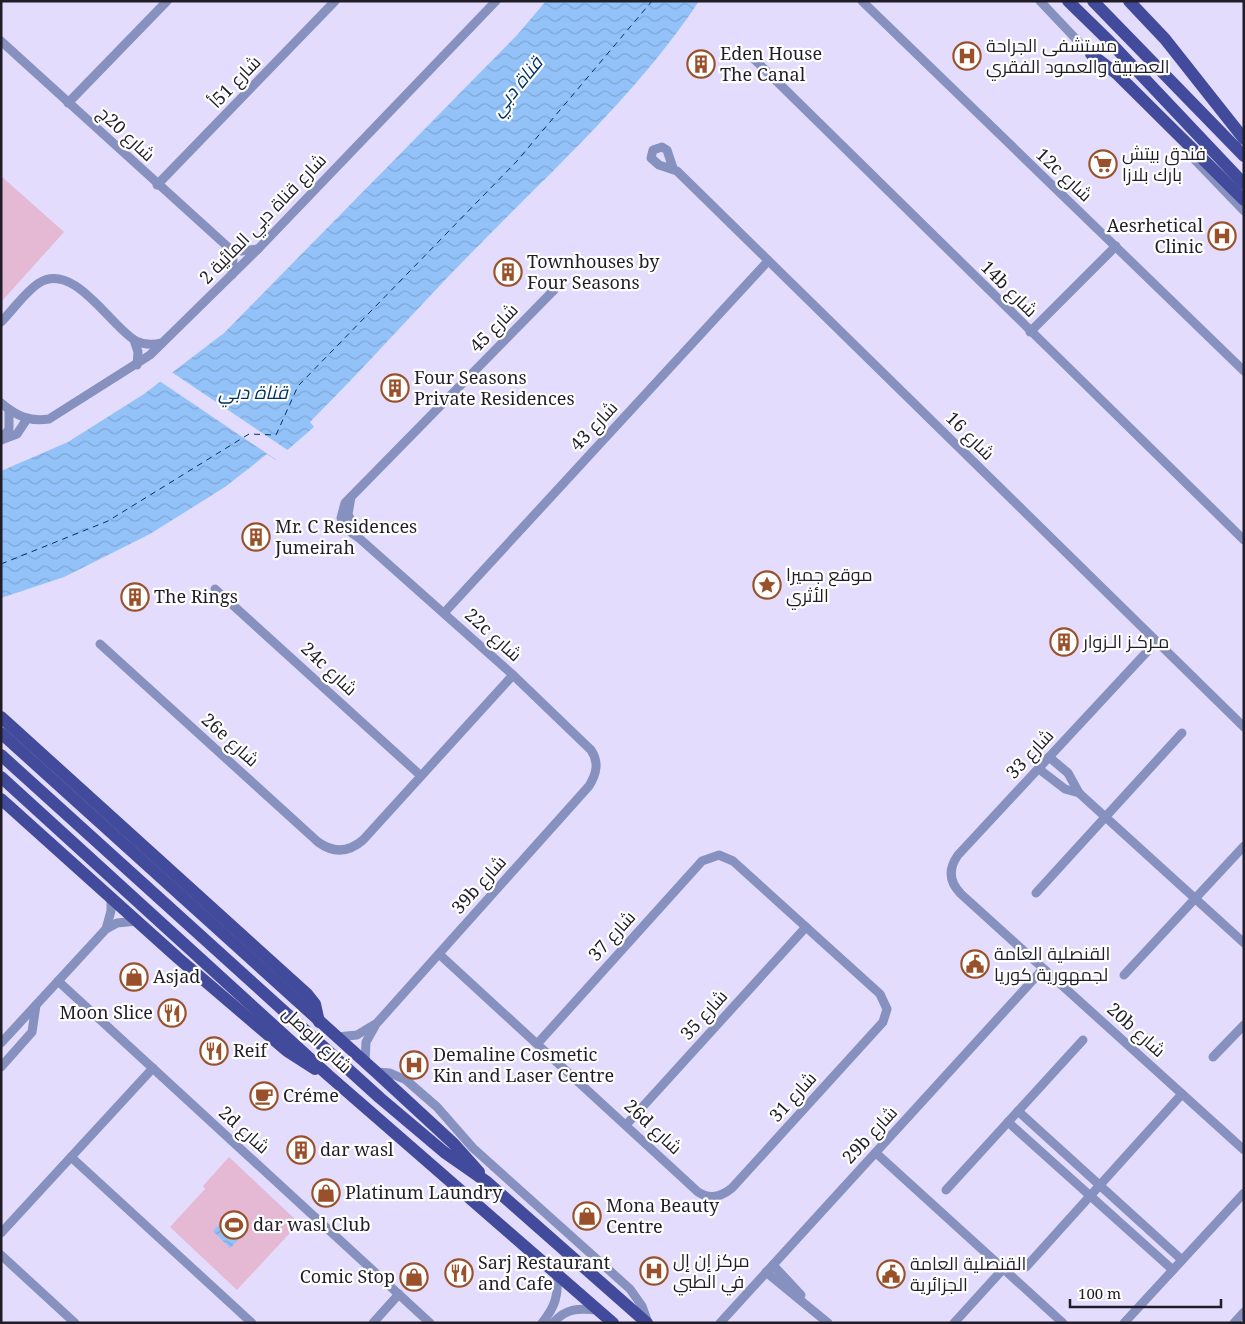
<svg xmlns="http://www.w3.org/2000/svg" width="1245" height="1324" font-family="'Noto Serif',Cairo,serif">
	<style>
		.green { fill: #e5b8d4 }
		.water { fill: url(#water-waves) }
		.pier { fill: #e4dcfd }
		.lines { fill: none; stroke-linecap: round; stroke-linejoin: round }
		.ferry { stroke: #003262; stroke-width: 1; stroke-dasharray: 6 5; stroke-linecap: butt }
		.street { stroke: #8791bf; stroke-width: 9 }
		.primary { stroke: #424b9b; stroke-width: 12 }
		.labels { text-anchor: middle; stroke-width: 4.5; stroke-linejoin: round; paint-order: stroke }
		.poi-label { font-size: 18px; fill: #201d28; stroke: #fff; text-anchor: start }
		.street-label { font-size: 18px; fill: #201d28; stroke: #fff }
		.water-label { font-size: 19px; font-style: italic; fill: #003262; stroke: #fff }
	</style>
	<defs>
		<pattern id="water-waves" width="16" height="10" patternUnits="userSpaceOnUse" patternTransform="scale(1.25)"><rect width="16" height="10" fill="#93c2f9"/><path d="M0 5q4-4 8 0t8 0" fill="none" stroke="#7ea6d5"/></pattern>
	</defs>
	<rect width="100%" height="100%" fill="#e4dcfd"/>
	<g class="green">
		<path d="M1,176l63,56 -63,70z"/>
		<path d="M229,1157l70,66 -62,67 -67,-63 35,-38 -2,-3z"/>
	</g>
	<g class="water">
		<path d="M546,1h153c-59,89 -139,162 -213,237 -60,60 -116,124 -176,184l4,5 -38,33 -9,-6 -42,33 -75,47 -86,43 -63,21v-127l67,-29 76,-48 80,-61 294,-299z"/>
		<path d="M224,1220l7,10 4,-1 7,7 -12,12 -17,-17z"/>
	</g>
	<path class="pier" d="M170,371l119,80 -11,10 -120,-81z"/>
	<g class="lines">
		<path class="ferry" d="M1,564l107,-43 141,-87 27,1 22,-49 219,-225 135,-160"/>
		<g class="street">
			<path d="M862,1l382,370"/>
			<path d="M1040,1l53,56"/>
			<path d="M1,41l228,207 12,3 17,-2"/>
			<path d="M754,59l490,481"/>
			<path d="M68,103l99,-102"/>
			<path d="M1192,157l52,54"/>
			<path d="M673,168l-6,-18 -5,-3 -9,3 -2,8 8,7 18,6 567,556"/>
			<path d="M157,185l178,-184"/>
			<path d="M229,248l4,11 -1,16"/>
			<path d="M1,322c12,-12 24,-30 38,-39 35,-22 71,43 97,58 8,4 17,4 26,2"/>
			<path d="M1030,332l86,-86"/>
			<path d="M134,340l4,12 -1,13"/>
			<path d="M1,403c15,13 29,19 48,16l101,-64 109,-107 237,-247"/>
			<path d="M1,440l16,-6 10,-15"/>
			<path d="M1,440l8,-11v-19"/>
			<path d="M351,497l-3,17 10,22"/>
			<path d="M215,589l205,186"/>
			<path d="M444,613l324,-352"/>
			<path d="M1156,642l-198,213c-10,14 -9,27 3,39l283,256"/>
			<path d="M100,644l218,198c15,11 30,11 45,-2l150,-165"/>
			<path d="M1049,757l19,16 11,20"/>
			<path d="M1039,769l26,20 14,4 165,150"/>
			<path d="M1036,893l146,-160"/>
			<path d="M106,929l5,-18v-14"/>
			<path d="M439,954l259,238c12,8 23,5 34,-4l151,-166 4,-13 -7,-15 -147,-133 -14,-6 -17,6 -164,182"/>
			<path d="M1124,975l120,-129"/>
			<path d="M58,981l372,342"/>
			<path d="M337,1037l20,-2 20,-12 212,-237c8,-13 10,-24 2,-36l-78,-75 -154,-137 -14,-10 -4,-10 4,-15 209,-213"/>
			<path d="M1,1043l105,-114 11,-6 20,-2"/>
			<path d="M1213,1057l31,-32"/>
			<path d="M365,1063l1,-21 9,-16"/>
			<path d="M1,1067l31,-35 4,-27"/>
			<path d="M376,1072l14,1 16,7 31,27 36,41 157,141 12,17 6,17"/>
			<path d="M1018,1111l164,149"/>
			<path d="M1008,1122l165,148"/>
			<path d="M626,1125l180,-198"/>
			<path d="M876,1153l187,170"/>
			<path d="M71,1157l181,166"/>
			<path d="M946,1190l137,-150"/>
			<path d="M1,1233l152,-165"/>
			<path d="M1,1255l74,68"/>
			<path d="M773,1265l28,30"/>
			<path d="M1026,1267l156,-173"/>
			<path d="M766,1272l62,51"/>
			<path d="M373,1323l26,-29"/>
			<path d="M542,1323c13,-16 17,-28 15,-49"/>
			<path d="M553,1323c13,-15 26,-15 45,-13"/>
			<path d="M720,1323l323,-354"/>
			<path d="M954,1323l50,-55"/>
			<path d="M1124,1323l120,-130"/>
			<path d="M1234,1323l10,-11"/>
		</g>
		<g class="primary">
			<path d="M1068,1l41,40 135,143"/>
			<path d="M1093,1l151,155"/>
			<path d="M1129,1l36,38 79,100"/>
			<path d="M1091,54l26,20 127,126"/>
			<path d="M1,717l306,277 8,10 4,18"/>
			<path d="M1,733l375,339 78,72 25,28"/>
			<path d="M1,755l379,343 64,54 43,30 160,141"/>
			<path d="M1,777l327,298 285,248"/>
			<path d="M1,799l177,159 109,93 28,18"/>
		</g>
	</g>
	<defs>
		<g id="hospital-ring" transform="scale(1.4375)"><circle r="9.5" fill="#fff" stroke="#98512a" stroke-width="1.5"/><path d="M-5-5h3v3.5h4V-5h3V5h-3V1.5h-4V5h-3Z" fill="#98512a"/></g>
		<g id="building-ring" transform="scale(1.4375)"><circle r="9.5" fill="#fff" stroke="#98512a" stroke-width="1.5"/><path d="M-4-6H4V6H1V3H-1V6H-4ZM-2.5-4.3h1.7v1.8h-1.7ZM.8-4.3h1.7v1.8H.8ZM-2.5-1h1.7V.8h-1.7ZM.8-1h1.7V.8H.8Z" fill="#98512a"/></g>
		<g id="supermarket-ring" transform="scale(1.4375)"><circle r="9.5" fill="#fff" stroke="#98512a" stroke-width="1.5"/><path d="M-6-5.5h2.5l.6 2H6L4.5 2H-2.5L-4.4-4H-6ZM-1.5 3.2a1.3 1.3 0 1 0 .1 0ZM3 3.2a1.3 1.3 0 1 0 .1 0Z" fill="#98512a"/></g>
		<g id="sight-ring" transform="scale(1.4375)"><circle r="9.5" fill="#fff" stroke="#98512a" stroke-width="1.5"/><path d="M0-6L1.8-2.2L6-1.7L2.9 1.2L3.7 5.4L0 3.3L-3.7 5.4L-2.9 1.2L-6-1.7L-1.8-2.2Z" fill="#98512a"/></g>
		<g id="civic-ring" transform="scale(1.4375)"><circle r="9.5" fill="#fff" stroke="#98512a" stroke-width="1.5"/><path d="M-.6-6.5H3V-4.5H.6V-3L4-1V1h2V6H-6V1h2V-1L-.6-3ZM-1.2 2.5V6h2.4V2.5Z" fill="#98512a"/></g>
		<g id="shop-ring" transform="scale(1.4375)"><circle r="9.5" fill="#fff" stroke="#98512a" stroke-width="1.5"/><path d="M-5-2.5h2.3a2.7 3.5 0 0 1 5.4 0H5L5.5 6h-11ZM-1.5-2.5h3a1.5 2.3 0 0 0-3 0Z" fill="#98512a"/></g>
		<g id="restaurant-ring" transform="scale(1.4375)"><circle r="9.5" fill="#fff" stroke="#98512a" stroke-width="1.5"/><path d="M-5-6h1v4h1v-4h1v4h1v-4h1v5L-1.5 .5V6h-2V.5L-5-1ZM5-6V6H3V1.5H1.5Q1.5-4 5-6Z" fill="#98512a"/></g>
		<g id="cafe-ring" transform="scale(1.4375)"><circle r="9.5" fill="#fff" stroke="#98512a" stroke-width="1.5"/><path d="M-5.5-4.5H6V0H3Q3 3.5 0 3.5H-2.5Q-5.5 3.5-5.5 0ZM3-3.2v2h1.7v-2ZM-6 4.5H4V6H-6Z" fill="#98512a"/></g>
		<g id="stadium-ring" transform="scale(1.4375)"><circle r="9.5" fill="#fff" stroke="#98512a" stroke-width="1.5"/><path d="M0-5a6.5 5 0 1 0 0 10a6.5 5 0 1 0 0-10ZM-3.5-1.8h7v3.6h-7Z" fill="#98512a"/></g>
	</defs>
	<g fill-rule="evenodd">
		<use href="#hospital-ring" x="967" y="56"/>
		<use href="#building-ring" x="701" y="64"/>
		<use href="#supermarket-ring" x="1103" y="164"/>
		<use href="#hospital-ring" x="1222" y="236"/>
		<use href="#building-ring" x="508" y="272"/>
		<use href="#building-ring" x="395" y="388"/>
		<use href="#building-ring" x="256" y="537"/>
		<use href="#sight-ring" x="767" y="585"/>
		<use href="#building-ring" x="135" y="597"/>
		<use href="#building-ring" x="1064" y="642"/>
		<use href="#civic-ring" x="975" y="964"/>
		<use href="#shop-ring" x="134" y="977"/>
		<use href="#restaurant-ring" x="172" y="1013"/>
		<use href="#restaurant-ring" x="214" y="1051"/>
		<use href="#hospital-ring" x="414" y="1065"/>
		<use href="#cafe-ring" x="264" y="1096"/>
		<use href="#building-ring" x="301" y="1150"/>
		<use href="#shop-ring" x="326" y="1193"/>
		<use href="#shop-ring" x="587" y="1216"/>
		<use href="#stadium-ring" x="234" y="1225"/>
		<use href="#hospital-ring" x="654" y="1271"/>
		<use href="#restaurant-ring" x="459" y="1273"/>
		<use href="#civic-ring" x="891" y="1274"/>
		<use href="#shop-ring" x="414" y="1277"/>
	</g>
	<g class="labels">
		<g class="poi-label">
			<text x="986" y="52">مستشفى الجراحة<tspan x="986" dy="21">العصبية والعمود الفقري</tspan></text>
			<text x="720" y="60">Eden House<tspan x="720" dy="21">The Canal</tspan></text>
			<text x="1122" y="160">فندق بيتش<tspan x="1122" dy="21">بارك بلازا</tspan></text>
			<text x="1203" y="232" text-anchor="end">Aesrhetical<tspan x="1203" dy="21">Clinic</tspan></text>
			<text x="527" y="268">Townhouses by<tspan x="527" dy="21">Four Seasons</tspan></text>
			<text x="414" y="384">Four Seasons<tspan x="414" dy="21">Private Residences</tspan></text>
			<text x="275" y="533">Mr. C Residences<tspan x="275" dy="21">Jumeirah</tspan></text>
			<text x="786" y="581">موقع جميرا<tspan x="786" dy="21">الأثري</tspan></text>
			<text x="154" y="603">The Rings</text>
			<text x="1083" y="648">مـركـز الـزوار</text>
			<text x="994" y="960">القنصلية العامة<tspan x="994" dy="21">لجمهورية كوريا</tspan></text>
			<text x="153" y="983">Asjad</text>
			<text x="153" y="1019" text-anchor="end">Moon Slice</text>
			<text x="233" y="1057">Reif</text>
			<text x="433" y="1061">Demaline Cosmetic<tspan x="433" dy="21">Kin and Laser Centre</tspan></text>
			<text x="283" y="1102">Créme</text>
			<text x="320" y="1156">dar wasl</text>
			<text x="345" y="1199">Platinum Laundry</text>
			<text x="606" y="1212">Mona Beauty<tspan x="606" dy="21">Centre</tspan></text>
			<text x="253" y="1231">dar wasl Club</text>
			<text x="673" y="1267">مركز إن إل<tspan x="673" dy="21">في الطبي</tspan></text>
			<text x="478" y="1269">Sarj Restaurant<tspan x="478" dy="21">and Cafe</tspan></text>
			<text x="910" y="1270">القنصلية العامة<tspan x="910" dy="21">الجزائرية</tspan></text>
			<text x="395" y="1283" text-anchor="end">Comic Stop</text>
		</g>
		<g class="street-label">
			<text transform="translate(235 82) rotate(-46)" y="6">شارع 51أ</text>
			<text transform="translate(126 134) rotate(43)" y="6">شارع 20ج</text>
			<text transform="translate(1064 175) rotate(43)" y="6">12c شارع</text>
			<text transform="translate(263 219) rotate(-46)" y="6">شارع قناة دبي المائية 2</text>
			<text transform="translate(1009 289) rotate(45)" y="6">14b شارع</text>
			<text transform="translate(494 328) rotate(-46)" y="6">شارع 45</text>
			<text transform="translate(594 426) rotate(-47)" y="6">شارع 43</text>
			<text transform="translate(970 436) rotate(45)" y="6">شارع 16</text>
			<text transform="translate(493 635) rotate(42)" y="6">22c شارع</text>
			<text transform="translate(329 669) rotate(43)" y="6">24c شارع</text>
			<text transform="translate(230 740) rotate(42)" y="6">26e شارع</text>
			<text transform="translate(1030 754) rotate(-47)" y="6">شارع 33</text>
			<text transform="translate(479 885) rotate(-48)" y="6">39b شارع</text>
			<text transform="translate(612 936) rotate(-48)" y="6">شارع 37</text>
			<text transform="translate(704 1015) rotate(-48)" y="6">شارع 35</text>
			<text transform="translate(1136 1030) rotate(42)" y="6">20b شارع</text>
			<text transform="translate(317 1040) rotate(43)" y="6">شارع الوصل</text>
			<text transform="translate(793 1097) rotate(-48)" y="6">شارع 31</text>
			<text transform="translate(653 1127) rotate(43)" y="6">26d شارع</text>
			<text transform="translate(244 1130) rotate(42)" y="6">2d شارع</text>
			<text transform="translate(870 1135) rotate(-47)" y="6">29b شارع</text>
		</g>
		<g class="water-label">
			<text transform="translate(516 86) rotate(-51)" y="7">قناة دبي</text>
			<text x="253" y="399">قناة دبي</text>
		</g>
	</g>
	<rect width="1245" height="1324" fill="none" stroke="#201d28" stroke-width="5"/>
	<path d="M1070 1299v8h151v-8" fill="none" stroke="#201d28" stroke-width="2.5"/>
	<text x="1078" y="1299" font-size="15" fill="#201d28" stroke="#ffffff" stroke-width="4" paint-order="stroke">100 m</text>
</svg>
